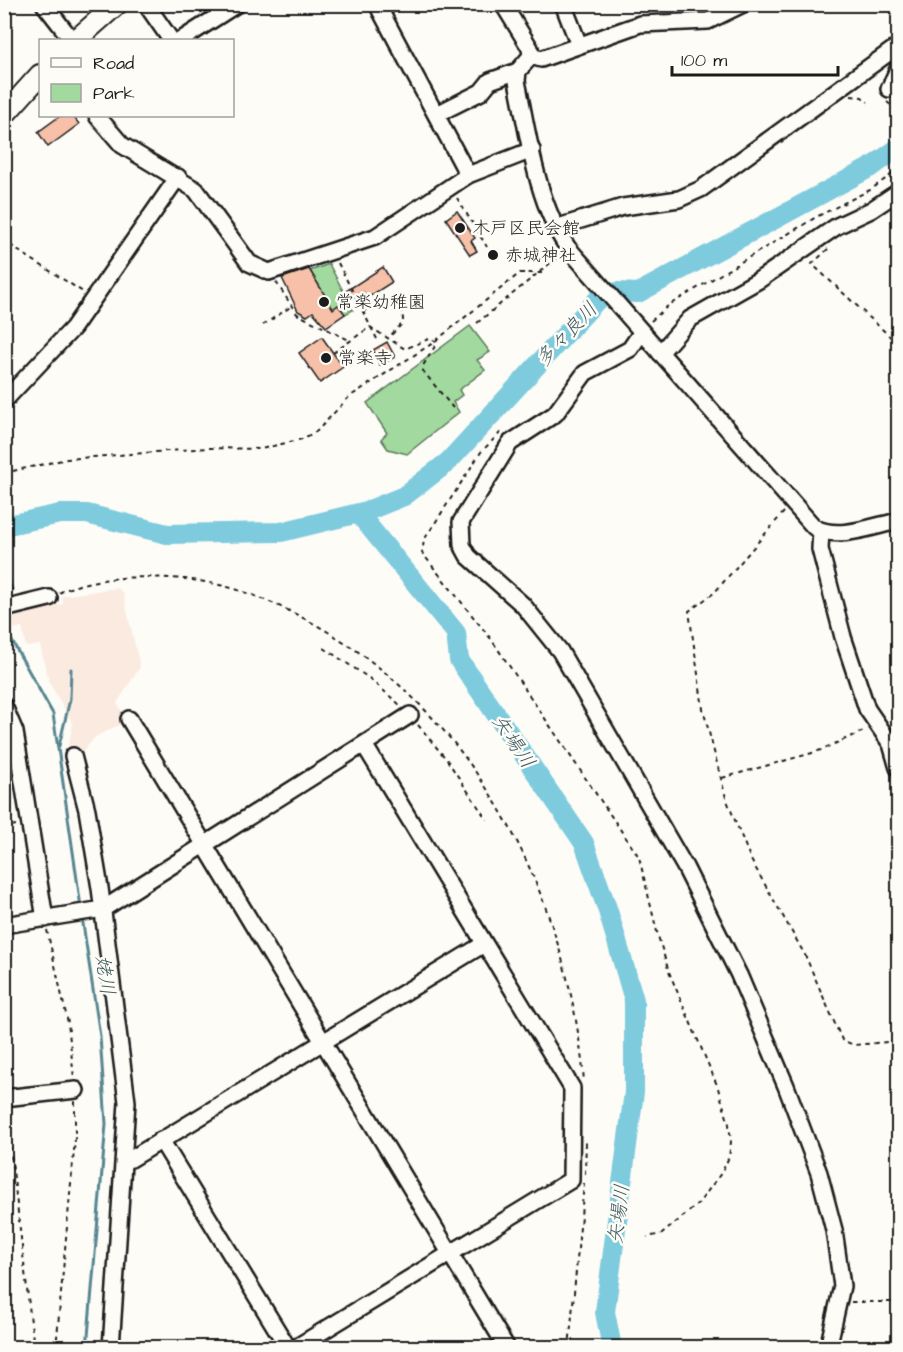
<svg xmlns="http://www.w3.org/2000/svg" width="903" height="1352" font-family="'Architects Daughter','Klee One',sans-serif">
	<style>
		.built { fill: #fbeae0 }
		.green { fill: #a1d99e; stroke: #5e7a5d; stroke-width: 1.5 }
		.lines { fill: none; stroke-linecap: round; stroke-linejoin: round }
		.stream { stroke: #578590; stroke-width: 3 }
		.river { stroke: #7ecbdd; stroke-width: 20 }
		.building { fill: #f7c1a9; stroke: #1c1c1c; stroke-width: 1.5 }
		.minor-casing { stroke: #1c1c1c; stroke-width: 20 }
		.major-casing { stroke: #1c1c1c; stroke-width: 24 }
		.path { stroke: #1c1c1c; stroke-width: 2; stroke-dasharray: 4.5 4.5; stroke-linecap: butt }
		.minor { stroke: #fdfcf7; stroke-width: 15 }
		.major { stroke: #fdfcf7; stroke-width: 20 }
		.poi-dot { fill: #1c1c1c; stroke: #fdfcf7; stroke-width: 2 }
		.labels { text-anchor: middle; stroke-width: 5; stroke-linejoin: round; paint-order: stroke }
		.poi-label { font-size: 18px; fill: #1c1c1c; stroke: #fdfcf7; text-anchor: start }
		.water-label { font-size: 20px; font-style: italic; fill: #3e5960; stroke: #fdfcf7 }
	</style>
	<rect width="100%" height="100%" fill="#fdfcf7"/>
	<filter id="ink" filterUnits="userSpaceOnUse"><feTurbulence type="fractalNoise" baseFrequency=".0167" numOctaves="2"/><feDisplacementMap in="SourceGraphic" scale="12" xChannelSelector="R" yChannelSelector="G"/><feConvolveMatrix kernelMatrix="1 2 1 2 8 2 1 2 1" color-interpolation-filters="sRGB"/></filter>
	<g filter="url(#ink)">
		<path class="built" d="M118,588l5,5 17,74 -23,36 10,18 -32,16 -17,21 -12,-3 7,-31 -24,-42 -9,-37 -14,2 -4,-20 -10,2 -3,-12 54,-13 -1,-8z"/>
		<g class="green">
			<path d="M329,264l24,46 -8,4 -7,-8 -5,3 -23,-38z"/>
			<path d="M470,326l20,26 -13,8 8,10 -26,20 3,5 -9,7 6,10 -52,42 -19,-5 -7,-10 6,-6 -20,-30z"/>
		</g>
		<g class="lines">
			<g class="stream">
				<path d="M4,569l8,20"/>
				<path d="M4,621l4,13 45,80 28,193"/>
				<path d="M59,746l11,-47 1,-30"/>
				<path d="M82,917l18,119 6,88 -19,224"/>
			</g>
			<g class="river">
				<path d="M359,514l97,119 3,27 125,183 24,68 26,89v92l-29,220 7,36"/>
				<path d="M4,526l56,-12h27l80,20 114,-2 86,-21 37,-15 44,-34 150,-163 19,-7 21,1 235,-127 25,-18"/>
			</g>
		</g>
		<g class="building">
			<path d="M60,116h13l6,8 -31,23 -10,-15z"/>
			<path d="M457,211l18,27 -4,3 6,10 -7,4 -24,-36z"/>
			<path d="M383,267l9,15 -25,16 -4,-6 -13,8 -4,-9z"/>
			<path d="M309,269l24,40 5,-4 7,9 -19,13 -13,-15 -6,4 -9,-5 -16,-33z"/>
			<path d="M322,337l21,30 -23,16 -21,-30z"/>
			<path d="M387,342l8,15 -15,8 -7,-15z"/>
		</g>
		<g class="lines">
			<g class="minor-casing">
				<g id="minor">
					<path d="M44,4l28,36"/>
					<path d="M146,4l25,36"/>
					<path d="M390,4l-10,6 88,165"/>
					<path d="M503,4l27,44 1,8 -13,15 -1,10c11,53 20,123 51,167l246,279c23,14 59,-1 84,-6"/>
					<path d="M563,4l16,41"/>
					<path d="M181,40l56,-36"/>
					<path d="M531,56l10,3 99,-35 68,-3 35,-17"/>
					<path d="M889,89l9,-20"/>
					<path d="M437,114l44,-22 9,-11 28,-10"/>
					<path d="M97,116l25,29 74,45 53,73 20,9 106,-35 93,-62 64,-25"/>
					<path d="M555,228l68,-21 56,-8 22,-10 197,-143"/>
					<path d="M641,333l-11,16 -45,24 -30,41 -45,29 -49,79 1,23 6,11 55,49 37,46 125,216 54,108 47,111 33,87 15,57 8,56 -14,62"/>
					<path d="M660,353l30,-34 69,-39 78,-54 34,-16 27,-18"/>
					<path d="M4,401l69,-73 105,-151"/>
					<path d="M821,531l-1,18 23,88 24,72 24,35 7,24"/>
					<path d="M4,609l45,-11"/>
					<path d="M4,706l11,26 30,187"/>
					<path d="M129,719l378,629"/>
					<path d="M73,756l14,54 13,78 27,214 -16,246"/>
					<path d="M4,925l99,-16 307,-194"/>
					<path d="M4,1098l72,-8"/>
					<path d="M161,1140l127,208"/>
					<path d="M125,1160l6,-1 353,-215"/>
					<path d="M295,1348l276,-168 1,-92 -207,-342"/>
				</g>
			</g>
			<g class="major-casing">
				<g id="major">
					<path d="M76,40l41,-36"/>
					<path d="M4,115l36,-40"/>
				</g>
			</g>
			<g class="path">
				<path d="M851,96l11,1 6,5"/>
				<path d="M887,102l11,9"/>
				<path d="M457,198l30,49"/>
				<path d="M4,238l10,10 69,44"/>
				<path d="M828,249l-16,15 86,80"/>
				<path d="M338,263l40,78"/>
				<path d="M276,282l21,32 54,27"/>
				<path d="M363,313c14,-20 41,-19 40,10l-15,15"/>
				<path d="M651,321l18,-16 149,-89 52,-26 28,-20"/>
				<path d="M477,323l82,-67"/>
				<path d="M263,325l29,-19"/>
				<path d="M333,353l37,-26 35,22 26,-11 6,5 -13,21 -1,7 30,37"/>
				<path d="M501,432l-20,20 -57,88 -2,13 69,86 148,218 19,79 11,36 48,113 12,39 2,18 -2,15 -7,15 -24,32 -36,30 -15,3"/>
				<path d="M4,473l63,-14 140,-11 54,1 41,-10 15,-8 32,-34 84,-54 87,-70h22"/>
				<path d="M784,512l-70,81 -25,18 14,98 23,89 25,62 54,95 37,85 12,5 44,-4"/>
				<path d="M59,593c34,-18 87,-17 125,-14 47,5 81,19 123,41 169,90 261,277 277,461"/>
				<path d="M324,648l45,30 31,27"/>
				<path d="M418,725l29,35 40,60"/>
				<path d="M722,778l94,-26 50,-22"/>
				<path d="M4,828l12,-3"/>
				<path d="M47,930l21,93 6,55"/>
				<path d="M6,1111l28,237"/>
				<path d="M585,1174l1,-33"/>
				<path d="M851,1302h47"/>
				<path d="M56,1348l19,-209v-38"/>
				<path d="M569,1348l15,-165"/>
			</g>
			<use href="#minor" class="minor"/>
			<use href="#major" class="major"/>
		</g>
	</g>
	<g class="poi-dot">
		<circle cx="460" cy="228" r="6"/>
		<circle cx="493" cy="255" r="6"/>
		<circle cx="324" cy="302" r="6"/>
		<circle cx="326" cy="358" r="6"/>
	</g>
	<g class="labels">
		<g class="poi-label">
			<text x="472" y="234">木戸区民会館</text>
			<text x="505" y="261">赤城神社</text>
			<text x="336" y="308">常楽幼稚園</text>
			<text x="338" y="364">常楽寺</text>
		</g>
		<g class="water-label">
			<text transform="translate(566 334) rotate(-47)" y="7">多々良川</text>
			<text transform="translate(514 741) rotate(56)" y="7">矢場川</text>
			<text transform="translate(106 975) rotate(82)" y="7">姥川</text>
			<text transform="translate(618 1214) rotate(-83)" y="7">矢場川</text>
		</g>
	</g>
	<rect width="903" height="1352" fill="none" stroke="#fdfcf7" stroke-width="24"/>
	<rect x="12" y="12" width="879" height="1328" fill="none" stroke="#1c1c1c" stroke-width="2" filter="url(#ink)"/>
	<rect x="39" y="39" width="195" height="78" fill="#fdfcf7" stroke="#a3a29f" stroke-width="1.5"/>
	<rect x="51" y="58" width="30" height="9" fill="#fdfcf7" stroke="#a3a29f" stroke-width="1.5"/>
	<text x="93" y="69" font-size="18" fill="#1c1c1c">Road</text>
	<rect x="51" y="84" width="30" height="18" fill="#a1d99e" stroke="#a3a29f" stroke-width="1.5"/>
	<text x="93" y="99" font-size="18" fill="#1c1c1c">Park</text>
	<path d="M672 66v9h166v-9" fill="none" stroke="#1c1c1c" stroke-width="3"/>
	<text x="681" y="66" font-size="18" fill="#1c1c1c" stroke="#fdfcf7" stroke-width="4.5" paint-order="stroke">100 m</text>
</svg>
